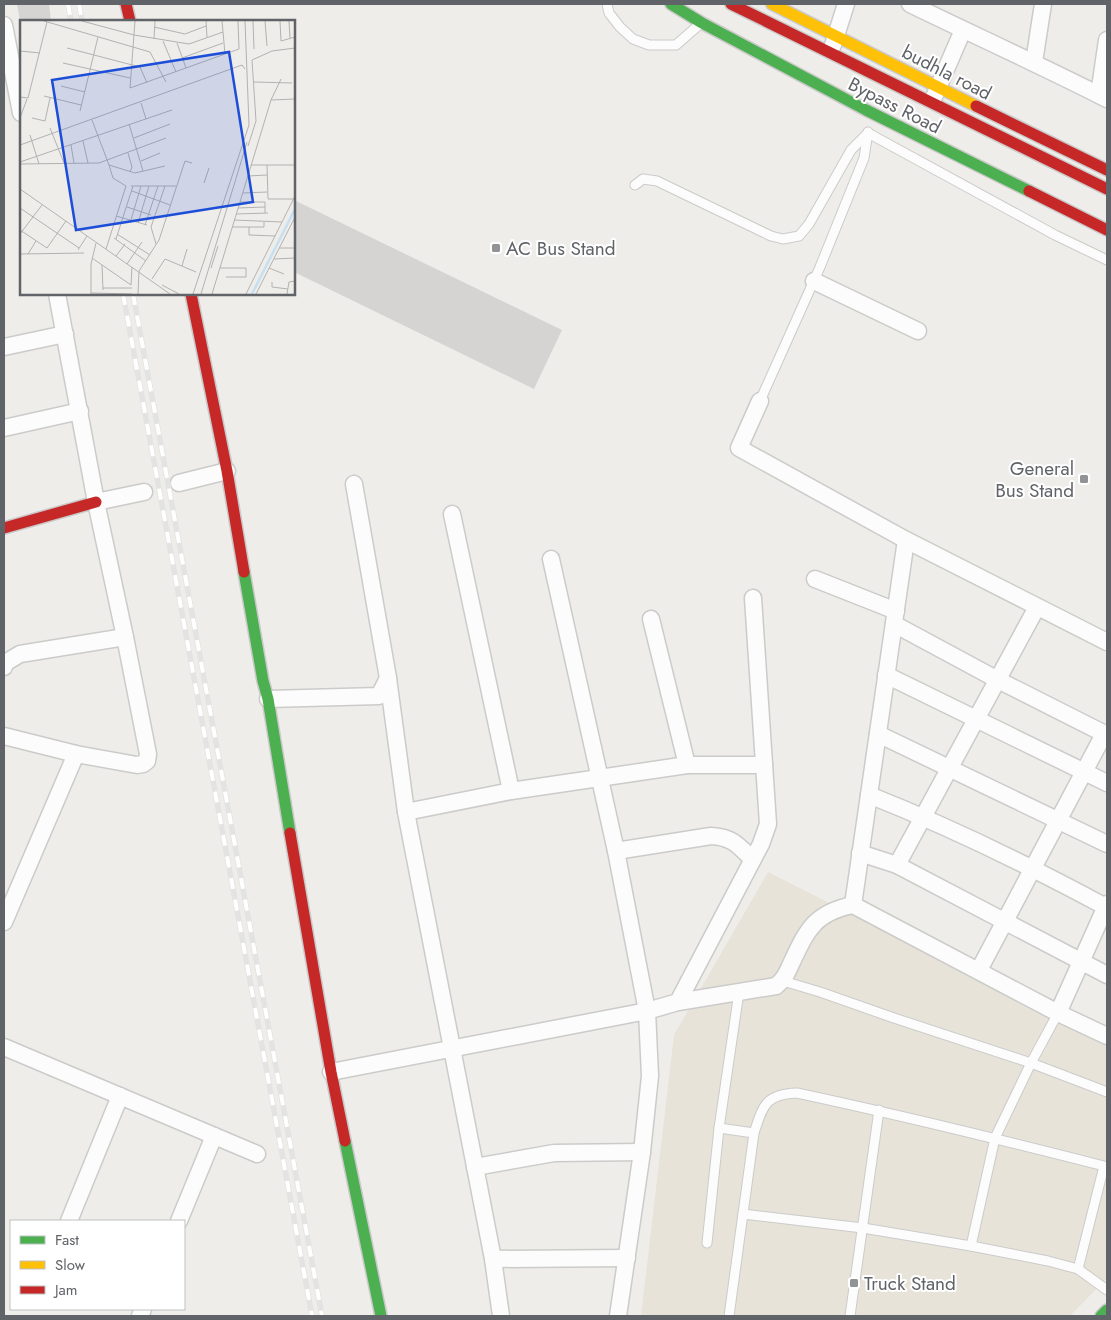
<svg xmlns="http://www.w3.org/2000/svg" width="1111" height="1320" font-family="Jost,sans-serif">
	<style>
		.commercial { fill: #e7e3d9 }
		.building { fill: #d6d4d3 }
		.lines { fill: none; stroke-linecap: round; stroke-linejoin: round }
		.lane-casing { stroke: #cbcbca; stroke-width: 11 }
		.street-casing { stroke: #cbcbca; stroke-width: 19 }
		.fast-casing { stroke: #c9c9c9; stroke-width: 14 }
		.slow-casing { stroke: #c9c9c9; stroke-width: 14 }
		.jam-casing { stroke: #c9c9c9; stroke-width: 14 }
		.lane { stroke: #fdfcfc; stroke-width: 9 }
		.street { stroke: #fdfcfc; stroke-width: 16 }
		.fast { stroke: #4caf50; stroke-width: 11 }
		.slow { stroke: #ffc107; stroke-width: 11 }
		.jam { stroke: #c62828; stroke-width: 11 }
		.rail-casing { stroke: #e3e3e2; stroke-width: 5.5 }
		.rail { stroke: #fff; stroke-width: 4; stroke-dasharray: 11; stroke-linecap: butt }
		.poi-dot { fill: #929395; stroke: #fff; stroke-width: 2 }
		.labels { text-anchor: middle; stroke-width: 4; stroke-linejoin: round; paint-order: stroke }
		.street-label { font-size: 19px; fill: #606367; stroke: #fff }
		.poi-label { font-size: 19px; fill: #606367; stroke: #fff; text-anchor: start }
		.inset-river { fill: none; stroke: #c5e0f2; stroke-width: 2.5 }
		.inset-road { fill: none; stroke: #b2b2b2; stroke-width: 1 }
		.view { fill: #1d4ed8; fill-opacity: 0.15; stroke: #1d4ed8; stroke-width: 2.5 }
		.inset-edge { fill: none; stroke: #606367; stroke-width: 2.5 }
	</style>
	<rect width="100%" height="100%" fill="#efedea"/>
	<path class="commercial" d="M768,872l339,171v235l-37,38h-429l33,-281z"/>
	<g class="building">
		<path d="M17,4h32l2,17h-31z"/>
		<path d="M294,200l268,130 -28,59 -240,-117z"/>
	</g>
	<g class="lines">
		<g class="lane-casing">
			<g id="lane">
				<path d="M607,4l2,9 11,14 13,12 16,6h27l24,-21"/>
				<path d="M635,185l8,-6 14,2 114,55 12,3 16,-3 10,-12 42,-74 17,-17 187,102 52,25"/>
				<path d="M760,401l60,-134 44,-109 4,-26"/>
				<path d="M783,981l37,11 74,26 137,45 76,29"/>
				<path d="M719,1128l35,5"/>
				<path d="M743,1214l120,14 108,18 77,15 30,8 29,21"/>
				<path d="M707,1243l12,-115 20,-136"/>
				<path d="M971,1246l24,-108 36,-75 27,-50"/>
				<path d="M729,1316l25,-183c9,-27 11,-39 43,-40 103,22 205,47 307,73l-26,103"/>
				<path d="M850,1316l29,-206"/>
			</g>
		</g>
		<g class="street-casing">
			<g id="street">
				<path d="M910,4c66,32 132,62 197,95"/>
				<path d="M4,25l17,88"/>
				<path d="M833,45l13,-41"/>
				<path d="M1034,62l9,-58"/>
				<path d="M1099,95l8,-55"/>
				<path d="M934,97l29,-67"/>
				<path d="M814,281l104,50"/>
				<path d="M4,347l61,-13"/>
				<path d="M760,401l-21,47 167,92 201,102"/>
				<path d="M4,428l76,-17"/>
				<path d="M179,483l48,-12"/>
				<path d="M354,484l34,194 18,134 87,447 8,57"/>
				<path d="M96,502l48,-10"/>
				<path d="M452,514l59,277"/>
				<path d="M551,559l65,292 31,160 3,65 -8,76 -24,164"/>
				<path d="M815,579l81,32"/>
				<path d="M651,619l36,146"/>
				<path d="M894,624l104,56 109,55"/>
				<path d="M4,667l1,-4 15,-9 105,-17"/>
				<path d="M886,675l221,108"/>
				<path d="M268,699l111,-3 9,-18"/>
				<path d="M878,734l229,110"/>
				<path d="M4,736l72,18 61,11 6,-1 4,-3 1,-7 -23,-117 -29,-135 -39,-208"/>
				<path d="M869,795c81,32 159,70 237,112"/>
				<path d="M406,812l105,-21 176,-26h77"/>
				<path d="M616,851l95,-15c21,1 27,9 41,23"/>
				<path d="M860,853l37,12 210,110"/>
				<path d="M897,865l140,-258"/>
				<path d="M853,905l53,-365"/>
				<path d="M4,922l72,-168"/>
				<path d="M979,970l125,-236"/>
				<path d="M678,1002l98,-16c8,-6 11,-13 15,-22 16,-34 23,-51 62,-59l205,108 49,23"/>
				<path d="M1058,1013l49,-109"/>
				<path d="M4,1047l253,107"/>
				<path d="M331,1072l316,-61 31,-9 83,-158 7,-20 -15,-226"/>
				<path d="M475,1167l79,-14 88,-1"/>
				<path d="M69,1221l51,-125"/>
				<path d="M179,1221l35,-85"/>
				<path d="M493,1259l134,-1"/>
				<path d="M140,1316l3,-7"/>
			</g>
		</g>
		<g class="fast-casing">
			<g id="fast">
				<path d="M671,4l31,19 164,87 163,81"/>
				<path d="M244,572l19,109 5,18 22,134"/>
				<path d="M345,1141l36,175"/>
				<path d="M1101,1316l6,-6"/>
			</g>
		</g>
		<g class="slow-casing">
			<path id="slow" d="M772,4l204,102"/>
		</g>
		<g class="jam-casing">
			<g id="jam">
				<path d="M126,4l4,17"/>
				<path d="M731,4l376,185"/>
				<path d="M976,106l131,64"/>
				<path d="M1029,191l78,39"/>
				<path d="M191,294l36,177 17,101"/>
				<path d="M4,528l92,-26"/>
				<path d="M290,833l41,239 14,69"/>
			</g>
		</g>
		<use href="#lane" class="lane"/>
		<use href="#street" class="street"/>
		<use href="#fast" class="fast"/>
		<use href="#slow" class="slow"/>
		<use href="#jam" class="jam"/>
		<g class="rail-casing">
			<g id="rail">
				<path d="M68,4l3,17"/>
				<path d="M79,4l3,17"/>
				<path d="M123,294l189,1022"/>
				<path d="M133,294l189,1022"/>
			</g>
		</g>
		<use href="#rail" class="rail"/>
	</g>
	<g class="poi-dot">
		<rect x="491" y="243" width="10" height="10" rx="2.5"/>
		<rect x="1079" y="474" width="10" height="10" rx="2.5"/>
		<rect x="849" y="1278" width="10" height="10" rx="2.5"/>
	</g>
	<g class="labels">
		<g class="street-label">
			<text transform="translate(947 72) rotate(27)" y="7">budhla road</text>
			<text transform="translate(895 105) rotate(27)" y="7">Bypass Road</text>
		</g>
		<g class="poi-label">
			<text x="506" y="255">AC Bus Stand</text>
			<text x="1074" y="475" text-anchor="end">General<tspan x="1074" dy="22">Bus Stand</tspan></text>
			<text x="864" y="1290">Truck Stand</text>
		</g>
	</g>
	<g transform="translate(20 20)">
		<rect width="275" height="275" fill="#efedea"/>
		<path class="inset-river" d="M232,274l43,-85"/>
		<path class="inset-road" d="M24,1l106,31 16,30M62,1l52,14 55,9 34,-12M115,1l-5,67 109,-39 -1,-28M186,1l1,16M202,1l3,33M233,1l1,28M245,1l2,25M260,1l1,20 14,-4M269,1l1,17M134,7l31,7 21,-8M134,19l1,-18M143,21l13,31M157,23l9,25M47,28l73,19 7,16M0,31l20,2M162,38l41,-15M232,40l20,-9 23,-3M43,43l67,15M234,62l38,1M41,66l24,6M24,76l37,9M0,77l8,1 19,-76M251,80l24,-1M121,83l5,16M60,91l18,-74M0,98l7,-19M12,98l13,3 5,-23M72,100l17,45 26,8 30,-7M109,104l14,47M30,108l14,35M10,115l9,29M114,118l36,-14M63,121l5,22M0,125l222,-80 3,4M51,125l3,18M228,126l8,-25 -4,-61M108,133l4,14 -2,5M121,141l19,-8M0,142l152,-52M0,144l79,-1 67,-25M89,145l4,13 13,8M231,145h44M247,145l1,34h26M228,156l19,-1M184,163l5,-15M111,166h45M0,169l150,105M112,171l38,14M223,173l24,-1M220,182h25v11M107,187l24,8M0,188l59,40M218,188l27,-1M216,194l32,-1M96,196l31,9M111,200l10,-34M214,200l48,2M118,203l11,-37M125,205l13,-39M212,207h32v-5M229,207v8l26,1M0,210l27,18 19,-27M0,214l22,-29M97,214l33,21M94,218l32,23M96,219l17,-53M136,224l-5,-17 14,-41M259,228h16M86,229l20,-63M58,230l9,-14M0,234l64,-1M8,234l8,-13M96,236l9,-12M72,238l39,27M254,239l21,-1M107,244l15,-22M82,245l1,25M162,246l5,-17M191,248l7,-22M200,248h26v9h-20M249,248l15,6M132,259l13,-20 31,13M252,262v5l16,2M111,265l1,-18M142,265l17,9M83,268h29M71,273l41,1M71,274v-30l5,-21M118,274l1,-23 20,-31 26,-79 7,2M173,274l56,-169 -4,-104M181,274l46,-152M192,274l59,-194 10,-21M226,274l49,-98M236,274l39,-77M267,274l2,-12 6,-1"/>
		<path class="view" d="M209,32l24,150 -177,28 -24,-150z"/>
		<rect width="275" height="275" class="inset-edge"/>
	</g>
	<rect width="1111" height="1320" fill="none" stroke="#606367" stroke-width="10"/>
	<rect x="10" y="1220" width="175" height="90" fill="#ffffff" stroke="#bfc1c2"/>
	<rect x="20" y="1236" width="25" height="8" fill="#4caf50" stroke="#bfc1c2"/>
	<text x="55" y="1245" font-size="15" fill="#606367">Fast</text>
	<rect x="20" y="1261" width="25" height="8" fill="#ffc107" stroke="#bfc1c2"/>
	<text x="55" y="1270" font-size="15" fill="#606367">Slow</text>
	<rect x="20" y="1286" width="25" height="8" fill="#c62828" stroke="#bfc1c2"/>
	<text x="55" y="1295" font-size="15" fill="#606367">Jam</text>
</svg>
